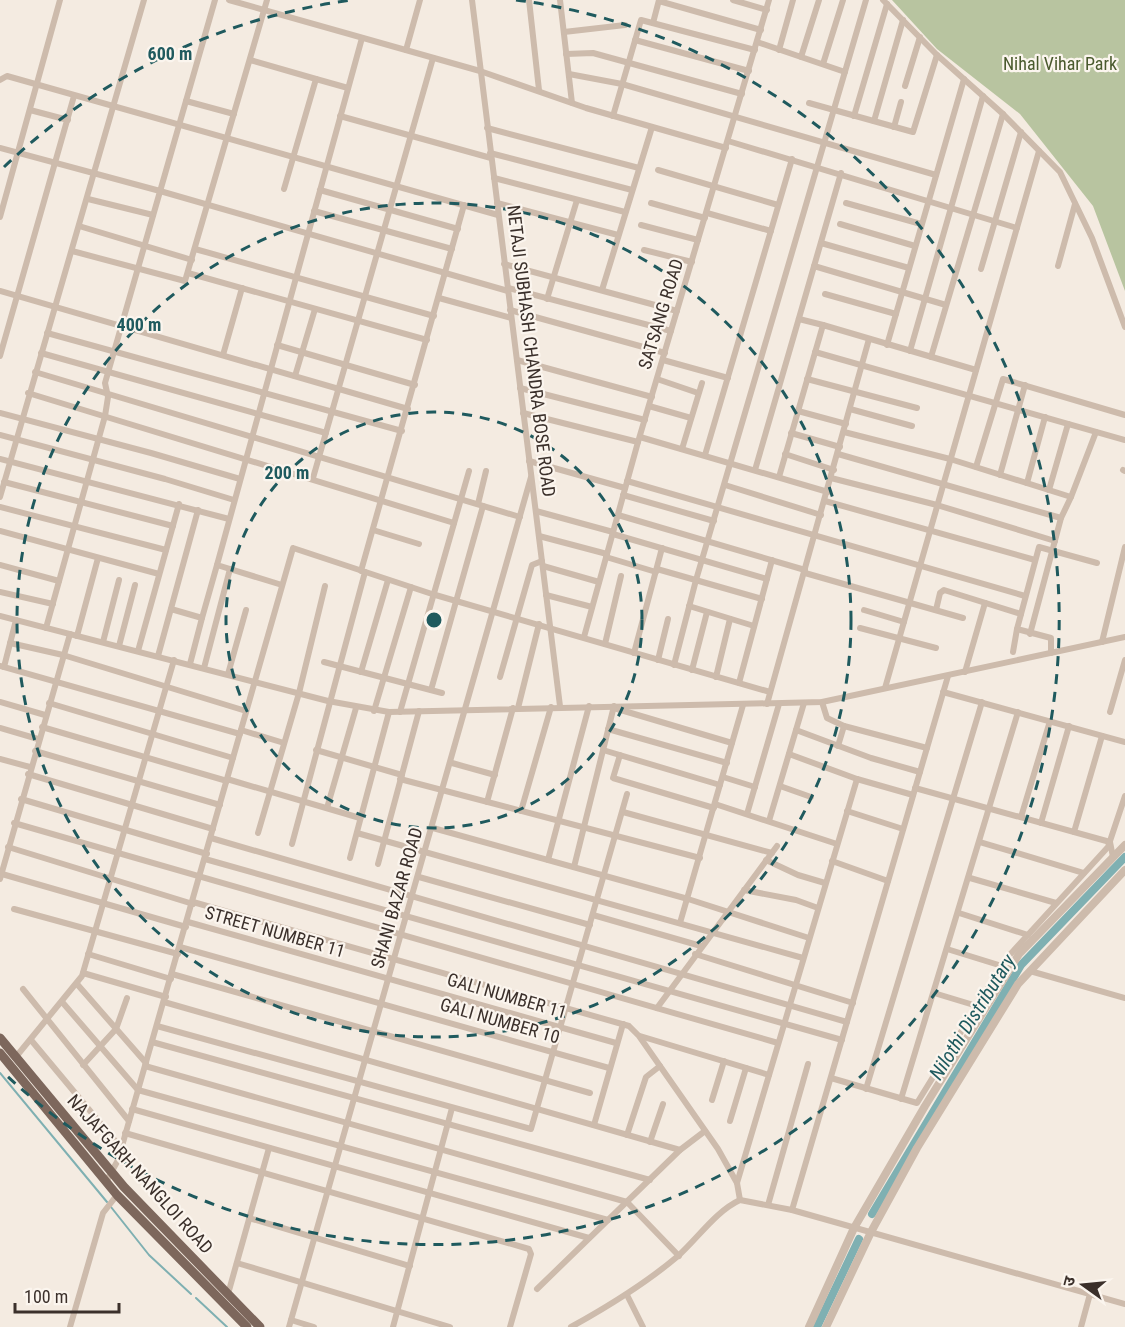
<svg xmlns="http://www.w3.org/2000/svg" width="1125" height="1327" font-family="'Roboto Condensed','Noto Sans Devanagari',sans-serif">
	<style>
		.green { fill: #b8c4a0 }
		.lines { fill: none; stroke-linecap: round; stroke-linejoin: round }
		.stream { stroke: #7fb0b2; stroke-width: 2 }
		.canal { stroke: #7fb0b2; stroke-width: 8 }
		.minor { stroke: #cdbbac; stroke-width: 6 }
		.tertiary { stroke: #cdbbac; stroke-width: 8 }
		.primary { stroke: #7d675c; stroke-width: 9 }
		.ring { fill: none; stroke: #1f5a5e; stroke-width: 3; stroke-dasharray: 10 8 }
		.labels { text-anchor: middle; stroke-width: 4.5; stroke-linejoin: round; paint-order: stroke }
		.park-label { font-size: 18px; fill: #4a5a2e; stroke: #fbf5ee }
		.street-label { font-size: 18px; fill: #3b302b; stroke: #fbf5ee }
		.water-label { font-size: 20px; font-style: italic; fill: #1f5a5e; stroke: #fbf5ee }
		.centre { fill: #1f5a5e; stroke: #fbf5ee; stroke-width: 3 }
		.ring-label { font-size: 18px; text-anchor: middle; font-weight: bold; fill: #1f5a5e; stroke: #fbf5ee; stroke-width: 4.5; stroke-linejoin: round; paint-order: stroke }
	</style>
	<rect width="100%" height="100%" fill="#f4ebe1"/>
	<path class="green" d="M892,0h233v291l-32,-85 -73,-92 -83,-65z"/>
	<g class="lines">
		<g class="stream">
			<path d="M0,1073l107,129"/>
			<path d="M111,1207l38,48 42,39"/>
			<path d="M196,1298l31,29"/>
		</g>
		<g class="canal">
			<path d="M872,1214l149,-249 104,-108"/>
			<path d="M817,1327l42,-88"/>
		</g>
		<g class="minor">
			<path d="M229,0l251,71 106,37 140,40"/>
			<path d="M472,0l88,706"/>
			<path d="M529,0l10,90"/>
			<path d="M560,0l12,103"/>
			<path d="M733,0l34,10"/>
			<path d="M883,0l54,55 66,59 57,58 32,66 33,89"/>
			<path d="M659,1l102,29"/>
			<path d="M653,23l6,-23"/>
			<path d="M564,32l61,-7"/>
			<path d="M635,40l114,31"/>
			<path d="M757,42l88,30"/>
			<path d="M406,50l14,-50"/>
			<path d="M779,50l14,-50"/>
			<path d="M566,54l27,-1 149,41"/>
			<path d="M801,57l18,-57"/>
			<path d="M250,60l66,19 -32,110"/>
			<path d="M823,64l20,-64"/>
			<path d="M569,74l53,10 314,91"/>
			<path d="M316,79l32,9"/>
			<path d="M0,80l7,-4 491,139"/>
			<path d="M905,86l15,-49"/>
			<path d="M186,101l48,13"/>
			<path d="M809,103l104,29 24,-77"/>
			<path d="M30,110l38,10"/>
			<path d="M340,116l151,42"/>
			<path d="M613,116l28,-96 114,30"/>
			<path d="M854,116l33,-112"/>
			<path d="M874,121l29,-101"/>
			<path d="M894,127l7,-25"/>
			<path d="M487,128l152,40"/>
			<path d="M728,141l289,87"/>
			<path d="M0,148l160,43 348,100"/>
			<path d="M490,153l142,37"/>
			<path d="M658,170l120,35"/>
			<path d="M494,178l131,34"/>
			<path d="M320,190l138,39"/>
			<path d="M88,199l65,16"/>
			<path d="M497,203l121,32"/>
			<path d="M651,203l54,15"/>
			<path d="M846,203l75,21"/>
			<path d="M314,211l138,38"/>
			<path d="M707,213l64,18"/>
			<path d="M0,217l60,-217"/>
			<path d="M840,224l75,22"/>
			<path d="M641,225l57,15"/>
			<path d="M79,226l113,34"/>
			<path d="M821,243l88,25"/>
			<path d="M195,249l239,67"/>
			<path d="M644,250l48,12"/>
			<path d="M72,251l113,30 82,-281"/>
			<path d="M504,264l173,47"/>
			<path d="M814,266l132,39"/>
			<path d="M1058,266l17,-62"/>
			<path d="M981,269l40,-137"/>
			<path d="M188,273l239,67"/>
			<path d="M508,288l163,43"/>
			<path d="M602,290l50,-163"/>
			<path d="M0,291l408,118"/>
			<path d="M825,294l71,20"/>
			<path d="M439,298l72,20"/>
			<path d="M547,299l30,-99"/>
			<path d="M510,310l155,43"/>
			<path d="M799,319l24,6"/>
			<path d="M47,333l355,98"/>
			<path d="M277,345l138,40"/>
			<path d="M887,345l77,-266"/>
			<path d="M910,351l73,-255"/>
			<path d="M815,352l310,88"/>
			<path d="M41,353l285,80"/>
			<path d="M223,355l19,-67"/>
			<path d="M0,356l74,-260"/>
			<path d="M931,357l72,-243"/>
			<path d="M517,360l135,37"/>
			<path d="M663,360l65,18"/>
			<path d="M35,372l485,145"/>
			<path d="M295,376l20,-67"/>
			<path d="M657,379l41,14"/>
			<path d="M807,379l110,29"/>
			<path d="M520,388l125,32"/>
			<path d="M28,393l426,130"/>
			<path d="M649,406l42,12"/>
			<path d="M850,409l62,17"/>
			<path d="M798,411l48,13"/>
			<path d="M0,413l151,40 89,26"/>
			<path d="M523,413l115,29"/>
			<path d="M844,432l106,27 121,38 25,-65"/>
			<path d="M791,433l49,14"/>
			<path d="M0,435l165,44 69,21"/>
			<path d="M640,437l188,55"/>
			<path d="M682,449l20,-66"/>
			<path d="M785,454l49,16"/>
			<path d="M838,454l223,64"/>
			<path d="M705,455l87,-296"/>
			<path d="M0,459l229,60"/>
			<path d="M529,461l96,27"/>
			<path d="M976,467l27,-88 122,36"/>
			<path d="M755,470l86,-297"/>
			<path d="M1123,470l2,1"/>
			<path d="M1000,475l25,-90"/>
			<path d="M779,477l44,-152 153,45"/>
			<path d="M313,478l120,-420"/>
			<path d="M831,478l106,27 118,36"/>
			<path d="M627,481l398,115"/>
			<path d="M4,482l169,44"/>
			<path d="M1027,483l18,-66"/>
			<path d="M725,485l96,30"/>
			<path d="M1049,490l19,-66"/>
			<path d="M623,495l91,26"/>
			<path d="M0,497l144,-497"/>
			<path d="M825,501l210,59"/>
			<path d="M478,504l8,-33"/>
			<path d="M0,507l166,43"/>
			<path d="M536,511l77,21"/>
			<path d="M618,515l187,55"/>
			<path d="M373,530l46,14"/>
			<path d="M0,531l159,43"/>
			<path d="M613,534l154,45"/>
			<path d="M539,536l68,18"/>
			<path d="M606,557l50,15"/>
			<path d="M0,565l59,16"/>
			<path d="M543,566l56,16"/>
			<path d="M657,569l105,30"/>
			<path d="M361,571l103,-366"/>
			<path d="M805,573l158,45"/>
			<path d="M282,585l-65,-20 145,-527"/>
			<path d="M0,592l53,12"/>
			<path d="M546,595l46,12"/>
			<path d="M689,606l65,20"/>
			<path d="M171,609l31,9 15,-53"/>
			<path d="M864,610l40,12"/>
			<path d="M936,610l4,-17 4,-3 77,24"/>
			<path d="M0,616l328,85 61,11 433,-10 303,-65"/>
			<path d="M46,628l59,-212 3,-19 -3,-14 110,-383"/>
			<path d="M860,628l76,20"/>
			<path d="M1030,634l31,-116 10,-21"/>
			<path d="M77,636l21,-78"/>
			<path d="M584,637l54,-195 131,-442"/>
			<path d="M103,642l16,-62"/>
			<path d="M1102,642l23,-95"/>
			<path d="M10,643l53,12 183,56"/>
			<path d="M605,644l16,-68"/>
			<path d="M119,646l16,-61"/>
			<path d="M138,651l41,-147"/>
			<path d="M1013,652l4,-23"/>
			<path d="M634,653l28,-105"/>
			<path d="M1051,653v-15l-34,-9 22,-82 58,16"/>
			<path d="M158,656l40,-146"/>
			<path d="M658,660l10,-41"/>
			<path d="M324,662l118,31"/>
			<path d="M190,664l12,-46"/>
			<path d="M674,665l22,-85 170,-580"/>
			<path d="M0,666l240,68"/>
			<path d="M4,667l12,-47"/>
			<path d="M204,668l26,-99"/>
			<path d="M692,670l15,-58"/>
			<path d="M361,672l27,-92"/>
			<path d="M965,672l20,-69"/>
			<path d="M228,674l18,-64"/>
			<path d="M500,677l32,-112 10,-4"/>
			<path d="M716,677l14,-58"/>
			<path d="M739,683l33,-123"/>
			<path d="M885,688l154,-537"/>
			<path d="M431,690l52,-184"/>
			<path d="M943,692l182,50"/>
			<path d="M0,702l45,13"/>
			<path d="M822,702l5,16 17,8"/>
			<path d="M49,703l184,55"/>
			<path d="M767,704l102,-365"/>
			<path d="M518,708l21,-84"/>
			<path d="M614,708l118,35"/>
			<path d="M374,711l37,-124"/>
			<path d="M400,712l69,-241"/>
			<path d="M1110,712l15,-52"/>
			<path d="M42,727l185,54"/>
			<path d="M0,728l38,11"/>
			<path d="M608,729l119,34"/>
			<path d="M241,730l43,13"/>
			<path d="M796,730l75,28 49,14"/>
			<path d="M838,746l6,-20 83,22"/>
			<path d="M316,750l86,25"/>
			<path d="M603,750l117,35"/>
			<path d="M35,751l185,54"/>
			<path d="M789,754l68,25 56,16"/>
			<path d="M620,755l-7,23 101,30"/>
			<path d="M0,759l30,8"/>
			<path d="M452,763l43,12"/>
			<path d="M28,774l185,55"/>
			<path d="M723,777l32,10"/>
			<path d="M227,779l133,39"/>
			<path d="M400,779l300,79"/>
			<path d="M780,786l31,11"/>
			<path d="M915,788l195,54 3,15"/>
			<path d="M21,799l186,55"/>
			<path d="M487,802l26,-94"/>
			<path d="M715,804l122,40"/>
			<path d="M327,808l29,-100"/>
			<path d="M521,811l30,-104"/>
			<path d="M847,811l56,18"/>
			<path d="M623,812l149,41"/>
			<path d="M747,814l32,-110"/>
			<path d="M1021,817l29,-96"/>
			<path d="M769,821l35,-118"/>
			<path d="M14,823l764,220"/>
			<path d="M1041,823l28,-97"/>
			<path d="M433,828l255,71 121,39"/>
			<path d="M1074,832l28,-96"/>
			<path d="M258,833l41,-140 26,-107"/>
			<path d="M357,833l446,125"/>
			<path d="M211,838l636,184"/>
			<path d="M980,842l104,31"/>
			<path d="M292,844l73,-272"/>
			<path d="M8,847l185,57"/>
			<path d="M350,858l39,-146"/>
			<path d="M205,859l637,181"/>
			<path d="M548,860l41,-154"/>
			<path d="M766,860l32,15 27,8"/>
			<path d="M832,861l56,20"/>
			<path d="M378,864l41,-153"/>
			<path d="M574,867l40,-161"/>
			<path d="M2,874l184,53"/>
			<path d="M419,877l171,48"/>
			<path d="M970,878l86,25"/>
			<path d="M0,879l70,-245"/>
			<path d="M744,890l52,10 22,8"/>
			<path d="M193,902l436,124 10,10 79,113 19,34"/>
			<path d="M14,909l164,45"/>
			<path d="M959,913l69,22"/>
			<path d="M593,915l108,31"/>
			<path d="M188,922l428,121"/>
			<path d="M680,923l63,-218"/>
			<path d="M180,947l429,121"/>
			<path d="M947,949l55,17"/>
			<path d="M88,954l83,25"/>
			<path d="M695,954l158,49"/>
			<path d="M1030,971l95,27"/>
			<path d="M83,973l83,24"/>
			<path d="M172,974l418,119"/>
			<path d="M77,984l69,79"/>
			<path d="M23,989l106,132"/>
			<path d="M934,993l43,13"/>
			<path d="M164,1002l516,148"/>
			<path d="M63,1003l75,87 470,130"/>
			<path d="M657,1008l120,-162"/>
			<path d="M157,1026l374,103 96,-335"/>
			<path d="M640,1036l129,39"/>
			<path d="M31,1040l90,108"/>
			<path d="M152,1042l498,138"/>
			<path d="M15,1058l67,-82 92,-316"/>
			<path d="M83,1065l33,-36 11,-31"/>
			<path d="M145,1066l482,136 52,54"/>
			<path d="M831,1078l86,25 89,-144 102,-112 17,-51"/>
			<path d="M866,1089l116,-387"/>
			<path d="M901,1099l117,-387"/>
			<path d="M712,1100l12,-39"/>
			<path d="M132,1109l457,129"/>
			<path d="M730,1121l16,-53"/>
			<path d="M594,1125l29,-101"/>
			<path d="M125,1133l404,116 2,5 -21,73"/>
			<path d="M627,1135l19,-58 14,-11"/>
			<path d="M650,1142l13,-38"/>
			<path d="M106,1182l12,-22 175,-612 139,46 338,98"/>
			<path d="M740,1200l-3,-17 120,-404"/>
			<path d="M768,1205l40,-141"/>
			<path d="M792,1210l156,-534"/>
			<path d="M249,1218l161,48"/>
			<path d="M237,1263l213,64"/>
			<path d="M537,1289l143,-139 25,-19"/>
			<path d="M228,1294l41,-146"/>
			<path d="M627,1295l16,32"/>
			<path d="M291,1320l23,7"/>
			<path d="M70,1327l33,-114 14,-18"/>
			<path d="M289,1327l242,-850"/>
			<path d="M393,1327l59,-219"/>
			<path d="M571,1327c38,-21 74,-43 107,-71 20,-18 38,-45 62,-56l52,10 333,94"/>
			<path d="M1081,1327l9,-33"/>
		</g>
		<g class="tertiary">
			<path d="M809,1327l45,-99 71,-122 94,-152 106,-109"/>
			<path d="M826,1327l45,-95 46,-84 101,-164 107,-114"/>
		</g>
		<g class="primary">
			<path d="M0,1038l124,149 136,140"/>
			<path d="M0,1053l117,142 130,132"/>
		</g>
	</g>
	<g class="ring">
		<circle cx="434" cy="620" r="208"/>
		<circle cx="434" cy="620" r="417"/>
		<path d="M4 167A625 625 0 0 1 352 0M516 0A625 625 0 1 1 4 1073"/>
	</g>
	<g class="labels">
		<g class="park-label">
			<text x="1060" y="70">Nihal Vihar Park</text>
		</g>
		<g class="street-label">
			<text transform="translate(661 314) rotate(-73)" y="6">SATSANG ROAD</text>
			<text transform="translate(531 351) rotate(83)" y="6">NETAJI SUBHASH CHANDRA BOSE ROAD</text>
			<text transform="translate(397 898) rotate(-74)" y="6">SHANI BAZAR ROAD</text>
			<text transform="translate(275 932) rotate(16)" y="6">STREET NUMBER 11</text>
			<text transform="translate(507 996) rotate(16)" y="6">GALI NUMBER 11</text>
			<text transform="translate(500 1021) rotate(16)" y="6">GALI NUMBER 10</text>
			<text transform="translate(140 1174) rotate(48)" y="6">NAJAFGARH NANGLOI ROAD</text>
		</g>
		<g class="water-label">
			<text transform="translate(972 1017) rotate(-58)" y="7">Nilothi Distributary</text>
		</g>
	</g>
	<circle cx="434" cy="620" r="9" class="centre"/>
	<g class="ring-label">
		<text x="170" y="60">600 m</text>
		<text x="139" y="331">400 m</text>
		<text x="287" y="479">200 m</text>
	</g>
	<g transform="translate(1083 1285) rotate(285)" stroke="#fbf5ee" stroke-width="4.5" paint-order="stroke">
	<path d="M0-4.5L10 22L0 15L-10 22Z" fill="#3b302b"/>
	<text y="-9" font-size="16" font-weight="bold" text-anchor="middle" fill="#3b302b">उ</text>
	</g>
	<path d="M15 1303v9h104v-9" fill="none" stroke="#3b302b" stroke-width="3"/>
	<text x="24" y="1303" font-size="18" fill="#3b302b" stroke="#fbf5ee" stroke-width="4.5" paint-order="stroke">100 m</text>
</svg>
